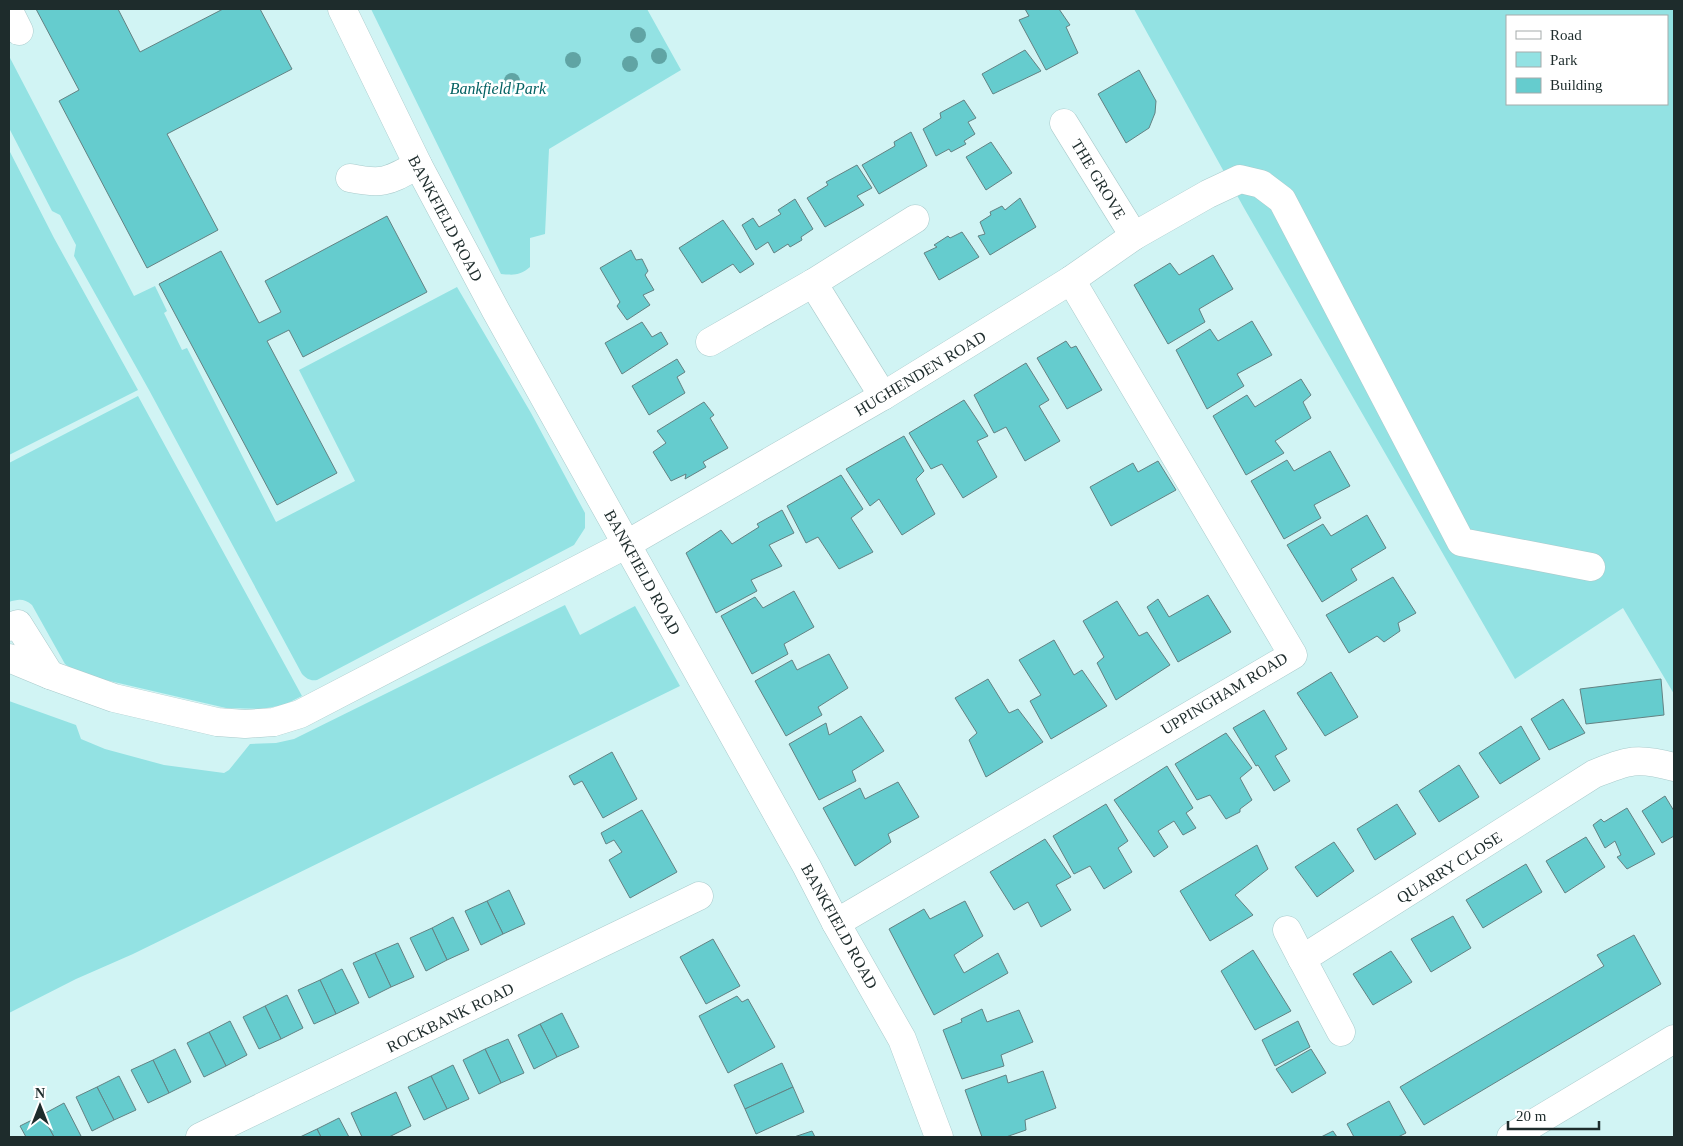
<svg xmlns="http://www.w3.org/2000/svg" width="1683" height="1146" font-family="Georgia,serif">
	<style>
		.green { fill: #93e2e3; fill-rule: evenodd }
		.building { fill: #65ccce; stroke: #638283 }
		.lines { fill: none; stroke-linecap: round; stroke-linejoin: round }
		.minor-casing { stroke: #aacbcc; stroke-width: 29 }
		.minor { stroke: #fff; stroke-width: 28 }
		.tree { fill: #60a4a4 }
		.labels { text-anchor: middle; stroke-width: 5; stroke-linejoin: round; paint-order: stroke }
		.park-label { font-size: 16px; font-style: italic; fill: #046263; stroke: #fff }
		.street-label { font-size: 16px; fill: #1e2c2c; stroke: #fff }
	</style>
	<rect width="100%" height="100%" fill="#d1f4f4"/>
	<g class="green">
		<path d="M371,9h276l34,61 -132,79 -4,85 -15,4v29c-10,9 -17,8 -29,7z"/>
		<path d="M1134,9h540v685l-51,-86 -108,71 -271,-471zM1507,16h160v88h-160z"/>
		<path d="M9,56l125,240 21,-10 12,25 -3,2 18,37 5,-2 89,174 79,-41 -56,-111 158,-83 74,126 54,100v15l-11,17 -257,135c-7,1 -10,-1 -15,-6l-153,-284 -75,-134 2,-11 -16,-30 -8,-4 -43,-83z"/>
		<path d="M9,150l45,88 84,152 -129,65z"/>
		<path d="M138,396l164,300 -18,9 -23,4 -35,-1 -125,-29 -29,-10 -7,-5 -33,-59c-8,-7 -14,-6 -23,-3v-139z"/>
		<path d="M565,605l15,30 55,-29 45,80 -547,268 -57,25 -67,34v-312l67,24 5,14 24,10 59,16 60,8 5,-3 21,-26 26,-1 18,-4z"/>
	</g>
	<g class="building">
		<path d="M36,9h82l22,43 83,-43h37l32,60 -125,65 51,96 -71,38 -88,-167 20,-11z"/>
		<path d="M1025,9h34l11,16 -4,2 12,26 -32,17 -27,-50 10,-4z"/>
		<path d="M1025,50l16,21 -48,23 -11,-20z"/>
		<path d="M1139,70l17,31 -1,12 -6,15 -23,15 -28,-49z"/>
		<path d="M964,100l12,18 -8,4 7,12 -11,7 2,3 -15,8 -2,-3 -13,7 -13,-27 18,-11 -1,-5z"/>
		<path d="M911,132l16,34 -48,28 -17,-29 33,-19 -1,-4z"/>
		<path d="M991,142l21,31 -26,17 -20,-33z"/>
		<path d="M857,165l15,23 -15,8 7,9 -39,22 -18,-29 21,-13 -2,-3z"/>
		<path d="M1020,198l16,29 -46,28 -12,-19 7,-2 -5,-12 11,-7 -1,-3 12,-6 3,4z"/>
		<path d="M795,199l18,30 -12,8 1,3 -12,7 -2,-3 -14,9 -6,-11 -12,8 -14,-25 11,-7 6,9 22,-13 -3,-4z"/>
		<path d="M387,216l40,76 -124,65 -14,-27 -22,11 70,132 -60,32 -118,-221 62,-33 38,72 22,-11 -16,-31z"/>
		<path d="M723,220l31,44 -14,9 -7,-9 -31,19 -23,-35z"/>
		<path d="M962,232l17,25 -40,23 -15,-27 13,-6 -3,-2 14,-9 2,2z"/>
		<path d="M631,250l5,10 6,-1 6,12 -3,4 9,15 -11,5 7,10 -23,15 -10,-14 3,-4 -20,-34z"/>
		<path d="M1213,255l20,34 -34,20 6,13 -37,22 -34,-59 36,-22 9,12z"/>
		<path d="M1252,321l20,34 -35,19 7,12 -37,23 -31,-59 34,-21 8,12z"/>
		<path d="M642,322l10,15 9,-5 7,12 -46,30 -17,-31z"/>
		<path d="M1066,341l5,7 5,-2 26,44 -35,19 -30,-51z"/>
		<path d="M677,359l8,13 -8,5 8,16 -36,22 -17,-29z"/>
		<path d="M1026,363l23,37 -10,6 21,35 -35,20 -19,-34 -12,6 -20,-38z"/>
		<path d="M1301,379l10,16 -8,7 8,16 -36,23 9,12 -38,22 -33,-59 34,-21 8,12z"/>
		<path d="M964,400l24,36 -11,5 20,36 -34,21 -21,-34 -11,5 -22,-36z"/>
		<path d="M704,402l10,13 -4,3 18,30 -25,14 3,5 -21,12 1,-5 -15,7 -18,-29 13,-9 -9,-12z"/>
		<path d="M904,436l20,35 -8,8 19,35 -33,21 -23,-36 -9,7 -24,-37z"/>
		<path d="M1330,451l20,35 -36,19 7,13 -37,21 -33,-58 36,-21 7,11z"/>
		<path d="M1158,461l18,29 -65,36 -21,-39 43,-24 5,9z"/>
		<path d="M841,475l22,34 -12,9 22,34 -34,17 -21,-32 -12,6 -19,-37z"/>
		<path d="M782,510l12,23 -25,12 13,21 -31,14 6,11 -41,22 -30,-60 35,-23 11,14 27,-17 -2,-3z"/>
		<path d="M1367,515l19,33 -35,21 6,11 -35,22 -35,-57 36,-21 8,12z"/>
		<path d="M1393,577l23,36 -18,10 2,8 -16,11 -7,-6 -28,17 -23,-38z"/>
		<path d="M794,591l20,36 -30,17 4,10 -36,20 -31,-58 34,-19 8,11z"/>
		<path d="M1208,595l23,37 -53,30 -31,-55 11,-8 11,18z"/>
		<path d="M1117,601l22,35 8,-4 23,33 -54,35 -19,-37 7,-6 -21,-36z"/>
		<path d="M1054,640l20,35 8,-5 25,36 -56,33 -21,-38 11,-6 -22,-35z"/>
		<path d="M829,654l19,34 -30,19 4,8 -36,21 -31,-55 37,-21 5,10z"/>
		<path d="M1331,672l27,45 -33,19 -28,-43z"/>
		<path d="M988,679l21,34 9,-4 25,33 -57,35 -17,-37 8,-7 -22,-35z"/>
		<path d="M1661,679l3,36 -78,9 -6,-35z"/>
		<path d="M1563,699l22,34 -36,17 -18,-31z"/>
		<path d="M1264,710l23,39 -12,7 15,25 -16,10 -16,-26 -2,1 -23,-38z"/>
		<path d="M861,716l23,35 -32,20 4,10 -37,19 -30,-56 37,-21 3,12z"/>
		<path d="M1521,726l19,33 -40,25 -21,-31z"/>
		<path d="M1226,733l26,35 -12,10 12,22 -12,9v3l-14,7 -16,-24 -13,5 -22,-36z"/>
		<path d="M612,752l25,47 -34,19 -21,-37 -8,4 -5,-9z"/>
		<path d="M1459,765l20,32 -40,25 -20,-31z"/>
		<path d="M1167,766l26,42 -7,5 10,15 -13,7 -9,-14 -16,10 10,16 -14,10 -40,-57z"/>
		<path d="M898,782l21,35 -31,17 3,8 -36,24 -32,-58 37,-20 5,11z"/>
		<path d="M1665,796l9,15v25l-12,7 -20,-32z"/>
		<path d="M1106,804l22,37 -10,7 14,24 -28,17 -14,-23 -16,8 -21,-38z"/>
		<path d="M1397,804l19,30 -41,26 -18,-31z"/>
		<path d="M1627,808l28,46 -28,15 -10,-12 4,-2 -6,-14 -10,7 -12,-23 8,-6 3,3z"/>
		<path d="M642,810l35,62 -47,26 -21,-38 13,-8 -8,-12 -8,4 -5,-11z"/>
		<path d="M1586,837l19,30 -40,26 -19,-32z"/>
		<path d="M1045,839l26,38 -15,8 15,25 -30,17 -13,-25 -14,8 -24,-38z"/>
		<path d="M1334,842l20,29 -37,26 -22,-30z"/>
		<path d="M1257,845l11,24 -33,26 18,20 -43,26 -30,-50z"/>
		<path d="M1526,864l16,28 -59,36 -17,-28z"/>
		<path d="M509,890l16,34 -22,10 -16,-33z"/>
		<path d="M487,901l16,33 -22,11 -16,-34z"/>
		<path d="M965,901l18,35 -29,19 10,18 34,-20 10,20 -74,42 -45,-86 35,-20 6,10z"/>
		<path d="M1453,916l18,32 -40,24 -20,-33z"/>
		<path d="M453,917l16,33 -22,10 -15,-32z"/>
		<path d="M432,928l15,32 -21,11 -16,-33z"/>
		<path d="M1634,935l27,49 -237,141 -24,-38 204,-121 -7,-11z"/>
		<path d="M713,939l27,47 -34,18 -26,-47z"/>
		<path d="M398,943l16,34 -23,10 -16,-34z"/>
		<path d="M1253,950l38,61 -36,19 -34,-59z"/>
		<path d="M1391,951l21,31 -39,23 -20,-31z"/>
		<path d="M375,953l16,34 -22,11 -16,-35z"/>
		<path d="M342,969l17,34 -23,11 -16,-34z"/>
		<path d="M320,980l16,34 -22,10 -16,-34z"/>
		<path d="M287,995l16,33 -22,11 -16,-33z"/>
		<path d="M737,996l5,6 6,-3 27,48 -47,26 -29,-57z"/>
		<path d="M265,1006l16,33 -22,10 -16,-32z"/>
		<path d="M982,1009l5,13 32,-12 14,32 -32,13 3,11 -42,13 -19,-49 19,-8 -1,-3z"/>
		<path d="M562,1013l17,34 -22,10 -17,-33z"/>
		<path d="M230,1021l17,34 -21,11 -17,-34z"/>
		<path d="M1298,1021l12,26 -35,19 -13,-26z"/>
		<path d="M540,1024l17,33 -23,12 -16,-34z"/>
		<path d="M209,1032l17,34 -22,11 -17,-34z"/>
		<path d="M508,1039l16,34 -23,10 -16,-34z"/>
		<path d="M175,1049l16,33 -22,11 -16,-33z"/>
		<path d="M485,1049l16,34 -22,11 -16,-34z"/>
		<path d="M1311,1049l15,24 -34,20 -16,-24z"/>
		<path d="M153,1060l16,33 -21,10 -17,-33z"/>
		<path d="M782,1063l11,24 -48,22 -11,-24z"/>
		<path d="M453,1065l16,34 -22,10 -16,-33z"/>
		<path d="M1043,1071l13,37 -31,12 1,10 -20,7h-24l-17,-47 41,-15 2,8z"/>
		<path d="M119,1076l17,34 -22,10 -17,-33z"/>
		<path d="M431,1076l16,33 -23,11 -16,-33z"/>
		<path d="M97,1087l17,33 -22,11 -16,-34z"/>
		<path d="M793,1087l11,25 -48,22 -11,-25z"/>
		<path d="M396,1092l15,34 -22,11h-27l-11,-24z"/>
		<path d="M1389,1101l17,32 -8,4h-44l-7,-13z"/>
		<path d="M64,1103l17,33 -2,1h-25l-12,-22z"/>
		<path d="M42,1115l12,22h-28l-6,-11z"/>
		<path d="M339,1118l10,19h-28l-4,-8z"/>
		<path d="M317,1129l4,8h-21z"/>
		<path d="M812,1131l3,6h-21z"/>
		<path d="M1333,1131l4,6h-16z"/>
	</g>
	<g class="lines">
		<g class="minor-casing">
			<g id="minor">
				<path d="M342,9l76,156 78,146 311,556 29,56 66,116 37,98"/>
				<path d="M9,11l10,20"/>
				<path d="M1064,123l70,113"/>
				<path d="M350,178c34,7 38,3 68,-13"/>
				<path d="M813,283l70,113"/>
				<path d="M710,342l103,-59 102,-64"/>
				<path d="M9,627l9,-3 32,51"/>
				<path d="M9,658l41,17 64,23 103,24 28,2 29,-2 26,-8 327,-170 256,-148 188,-116 63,-44 74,-42 32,-15 21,5 21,16 179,342 130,25"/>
				<path d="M836,923l457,-268 -222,-375"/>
				<path d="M1287,930l15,29"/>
				<path d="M1341,1032l-39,-73 292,-185c35,-14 43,-17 80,-7"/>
				<path d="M200,1137l499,-241"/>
				<path d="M1511,1137l163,-98"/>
			</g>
		</g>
		<use href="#minor" class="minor"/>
	</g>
	<g class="tree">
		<circle cx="638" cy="35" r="8"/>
		<circle cx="659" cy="56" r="8"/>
		<circle cx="573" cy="60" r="8"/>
		<circle cx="630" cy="64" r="8"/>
		<circle cx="512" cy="81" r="8"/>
	</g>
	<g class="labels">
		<g class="park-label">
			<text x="498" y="94">Bankfield Park</text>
		</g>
		<g class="street-label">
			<text transform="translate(1099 179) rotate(59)" y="6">THE GROVE</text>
			<text transform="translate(446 218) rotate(62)" y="6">BANKFIELD ROAD</text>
			<text transform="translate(920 373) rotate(-31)" y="6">HUGHENDEN ROAD</text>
			<text transform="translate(643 572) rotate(61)" y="6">BANKFIELD ROAD</text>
			<text transform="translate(1224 693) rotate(-31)" y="6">UPPINGHAM ROAD</text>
			<text transform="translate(1449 867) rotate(-32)" y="6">QUARRY CLOSE</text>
			<text transform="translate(840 926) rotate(61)" y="6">BANKFIELD ROAD</text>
			<text transform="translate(450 1017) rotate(-26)" y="6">ROCKBANK ROAD</text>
		</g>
	</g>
	<rect width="1683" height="1146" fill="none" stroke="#1e2c2c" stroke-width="20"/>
	<rect x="1506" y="15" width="162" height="90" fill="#ffffff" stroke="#a5abab"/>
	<rect x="1516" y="31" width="25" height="8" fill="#ffffff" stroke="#a5abab"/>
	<text x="1550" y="40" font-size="15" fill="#1e2c2c">Road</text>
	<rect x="1516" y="52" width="25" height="15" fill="#93e2e3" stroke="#a5abab"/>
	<text x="1550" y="65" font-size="15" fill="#1e2c2c">Park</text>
	<rect x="1516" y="78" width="25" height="15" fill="#65ccce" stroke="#a5abab"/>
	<text x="1550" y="90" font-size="15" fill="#1e2c2c">Building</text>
	<g transform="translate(40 1106)" stroke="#ffffff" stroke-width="4" paint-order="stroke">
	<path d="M0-4L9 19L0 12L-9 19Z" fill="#1e2c2c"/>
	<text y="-8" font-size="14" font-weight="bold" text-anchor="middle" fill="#1e2c2c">N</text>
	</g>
	<path d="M1508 1121v8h91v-8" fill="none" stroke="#1e2c2c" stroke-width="2.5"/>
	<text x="1516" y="1121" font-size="15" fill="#1e2c2c" stroke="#ffffff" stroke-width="4" paint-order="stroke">20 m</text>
</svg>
